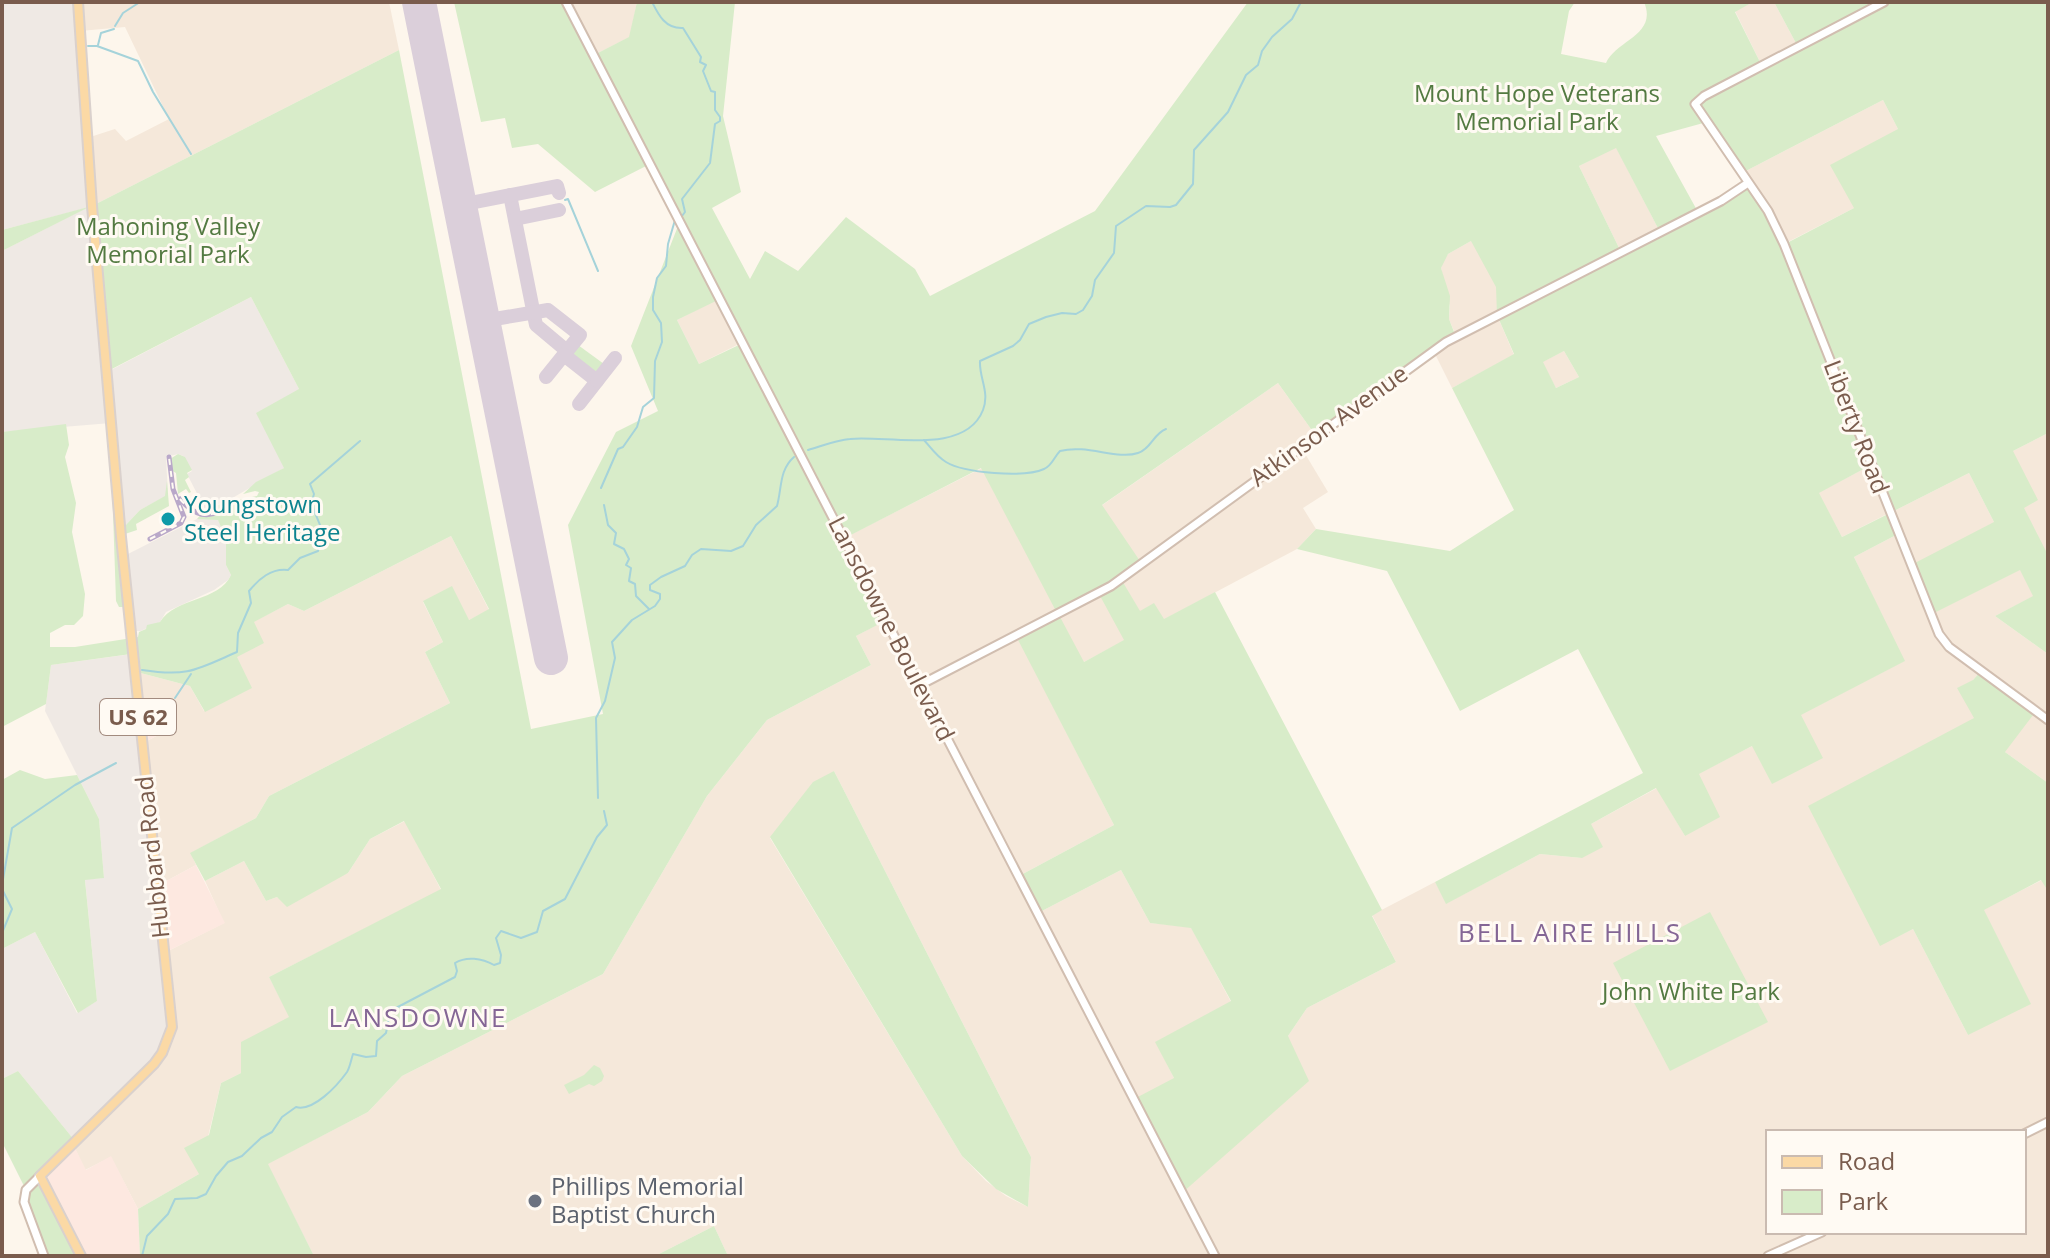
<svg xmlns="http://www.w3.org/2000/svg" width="2050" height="1258" font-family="'Open Sans',sans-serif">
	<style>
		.residential { fill: #f5e8da; fill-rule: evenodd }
		.commercial { fill: #fde8e0 }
		.industrial { fill: #efe9e4 }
		.green { fill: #d8ecc9; fill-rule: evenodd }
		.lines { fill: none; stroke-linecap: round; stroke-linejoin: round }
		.stream { stroke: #a5d3da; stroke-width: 2 }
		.taxiway { stroke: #dbcfda; stroke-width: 14 }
		.runway { stroke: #dbcfda; stroke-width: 34 }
		.tertiary-casing { stroke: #d1beb0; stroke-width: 11 }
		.primary-casing { stroke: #dad1cd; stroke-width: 12 }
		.tertiary { stroke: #fff; stroke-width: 7 }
		.primary { stroke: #fbd9a5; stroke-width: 8 }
		.rail-casing { stroke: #b9a8c9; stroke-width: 5 }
		.rail { stroke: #fffaf3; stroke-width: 2; stroke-dasharray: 6; stroke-linecap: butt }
		.culture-dot { fill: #0f9aa8; stroke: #fffaf3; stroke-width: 3 }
		.worship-dot { fill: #6b7280; stroke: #fffaf3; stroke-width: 3 }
		.labels { text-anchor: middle; stroke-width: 6; stroke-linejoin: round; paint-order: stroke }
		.shield { fill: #fffaf3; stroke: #a28b7f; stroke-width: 2 }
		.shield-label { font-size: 22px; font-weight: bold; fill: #7a5c4d }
		.park-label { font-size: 24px; fill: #537a41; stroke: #fffaf3 }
		.street-label { font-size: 24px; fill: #7a5c4d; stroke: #fffaf3 }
		.culture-label { font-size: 24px; fill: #0d838f; stroke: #fffaf3; text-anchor: start }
		.worship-label { font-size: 24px; fill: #5b616d; stroke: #fffaf3; text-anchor: start }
		.neighbourhood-label { font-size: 26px; letter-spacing: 2px; fill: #846695; stroke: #fffaf3 }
	</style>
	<rect width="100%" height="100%" fill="#fdf6ec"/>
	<g class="residential">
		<path d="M78,2h311l10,48 -307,156 -5,-68 28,-9 11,12 43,-22 -44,-92 -45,4z"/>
		<path d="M566,2h71l-7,35 -36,18z"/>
		<path d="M1753,2h21l24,45 -36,19 -27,-55z"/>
		<path d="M1883,100l15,29 -44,79 -70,36 -42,-71z"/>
		<path d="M1616,147l44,85 -39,20 -42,-86z"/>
		<path d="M1505,239l-8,76 17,40 -62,33 -19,-38 23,-14 -7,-17 1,-13 -9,-38 2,-7 5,-7 23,-13z"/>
		<path d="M720,298l23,44 -44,22 -22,-44z"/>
		<path d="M1564,351l15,26 -23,11 -14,-26z"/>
		<path d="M1278,383l38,53 -15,11 27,45 -25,16 13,21 -19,20 -213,113 -67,-26 97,189 -95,51 19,37 83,-43 29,53 41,4 40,75 -75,40 18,36 114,-42 19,-28 89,-46 -24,-47 63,-33 12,21 93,-49 42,4 9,-34 66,-36 28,48 13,-62 54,-28 48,-31 104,-54 -50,-104 44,-23 -9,-21 -47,24 -24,-44 53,-28 19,48 79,-40 25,49 19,-71 35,-18v122l-14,41 -39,20 53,38v129l-43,-31 -24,-81 -8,9 1,38 -94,227 33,-16 55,106 15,-125 59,-30 6,11v365h-1320l-14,-30 -59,30h-341l-47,-92 101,-52 34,-36 201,-102 104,-178 60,-76 104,-55 -15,-29 30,-16 -42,-82 138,-70 47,88zM834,771l197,386 -3,50 -22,-11 -20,-15 -24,-25 -192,-318zM1768,1132h256v100h-256z"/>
		<path d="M451,536l38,74 -20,10 -46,-18 20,40 -18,10 25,51 -181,93 -13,22 -65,35 5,12 -39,21 -16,-142 29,-15 -32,-15 -5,-43 57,15 14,25 49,-89 35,-18 16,7z"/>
		<path d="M405,821l36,69 -172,87 21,40 -49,56 -20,10 -22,91 -61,35 -27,-52 -26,13 -12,-26 91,-191 60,-30 -19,-42 39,-20 22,40 11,-4 5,3 66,-27 22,-34z"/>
	</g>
	<g class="commercial">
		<path d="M158,704l12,25 -29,15 -3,-30z"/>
		<path d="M196,865l29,58 -61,30 -7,-67z"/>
		<path d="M73,1144l13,26 25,-14 27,53 2,47h-96l-18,-66z"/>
	</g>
	<g class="industrial">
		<path d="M2,2h76l29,370 144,-75 48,92 -15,79 -55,32 -24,9 -18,-35 5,-3 -9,-15 -5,-2 -12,3 2,38 -28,15 -16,17 -13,-104 -109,9v-181l84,-43 -84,22z"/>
		<path d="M197,519h21l8,20v26l5,10 -3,5 -14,10 -48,22 -6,10 -19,9h-8l-7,-76z"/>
		<path d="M132,654l40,373 -10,26 -87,88 -57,-70 -16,8v-130l33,-17 42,81 20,-12 -12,-122 19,-1 -5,-59 -54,-108 6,-46z"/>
	</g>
	<g class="green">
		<path d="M454,2h112l28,53 35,-18 8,-35h98l-12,114 18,76 -29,16 38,71 15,-28 33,20 48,-54 69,52 15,27 165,-85 153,-209h327l-6,9 -8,43 45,9c10,-23 52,-28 38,-61h109l-18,10 27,54 36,-19 -24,-45h274v431l-35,18 25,49 -14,8 24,47v99l-53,-38 38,-20 -13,-26 -90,45 -19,-50 83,-43 -25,-49 -79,40 8,21 -44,23 51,104 -104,54 22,43 -51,26 -20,-38 -53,28 21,43 -35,19 -29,-48 -65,36 12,23 -21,11 -42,-4 -94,50 -11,-22 208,-109 -65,-124 -118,62 -73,-140 -90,-22 19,-20 134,22 64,-41 -62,-122 62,-34 -17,-39 -1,-28 -25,-46 -23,13 -7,14 9,28 -1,23 7,18 -140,99 -38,-53 -176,122 40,59 -21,15 19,32 14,-8 10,16 51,-27 167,318 -10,6 24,46 -89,46 -19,28 21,45 -127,112 -48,-94 40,-21 -19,-36 76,-41 -40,-73 -41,-5 -29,-53 -83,43 -19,-37 95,-51 -98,-189 42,-21 -77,-147 -136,70 42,82 -31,16 15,29 -104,55 -60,76 -104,178 -201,102 -34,36 -100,52 46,92h-174l-2,-47 61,-35 -15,-26 25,-13 12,-52 20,-10v-31l48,-25 -20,-40 172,-88 -37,-68 -34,18 -22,34 -61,34 -10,-10 -11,4 -22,-40 -39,20 -15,-28 66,-35 13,-22 181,-93 -25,-51 18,-10 -20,-41 29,-15 17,34 20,-11 -38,-73 -147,75 -16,-7 -34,18 10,21 -27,14 15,31 -47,24 -15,-26 -57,-15 -2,-17 -80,11 -5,39 -44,23v-295l64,-8 3,21 -4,12 11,46 -4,29 13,62 -2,22 -9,9h-9l-15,8v14h25l63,-10 1,-5 7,-3 1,-4 13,-3c15,-25 59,-20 71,-47l-5,-10v-26l-8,-19 -21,-1c11,-16 42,-19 60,-23l2,-4 -4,-1 -12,3 13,-12 28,-14 -28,-55 43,-24 -48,-92 -145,75 -15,-166 -89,45v-21l90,-24 307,-156 132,679 72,-15 -35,-189 48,-93 42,-21 -27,-65 49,-125 -30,-57 -55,28 -57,-48 -26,4 -7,-30 -24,4zM1883,100l15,29 -68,36 24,43 -69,36 -37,-61 -50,29 -42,-76 51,-14 35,51zM1616,148l44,84 -39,20 -42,-86zM720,299l23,44 -44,21 -22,-44zM1564,351l15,26 -23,11 -13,-26zM1871,465l19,48 -48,24 -23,-44zM1099,594l25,46 -40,22 -25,-47z"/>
		<path d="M578,345l26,19 1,2 -6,8 -28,-19z"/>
		<path d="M178,454l7,3 7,13 -5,3 2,4 -4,3 6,12 -2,1 -3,-4 -8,5 -2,-21 -5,-3 -1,-11z"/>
		<path d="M167,481l2,25 -33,18 1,6 -12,4 -1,-7 16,-17 25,-14z"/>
		<path d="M112,483l11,124h-4l-3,-6z"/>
		<path d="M1981,671l55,40 -31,41 43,31v108l-7,-11 -57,30 47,94 -63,31 -55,-106 -33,17 -72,-140 166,-88 -17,-30 16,-8z"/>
		<path d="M20,770l25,9 32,-4 22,44 5,59 -19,2 12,121 -19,12 -43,-81 -33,17v-169z"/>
		<path d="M834,771l197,386 -3,50 -32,-18 -34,-33 -192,-319 43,-55z"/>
		<path d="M1710,912l58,110 -98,49 -57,-108z"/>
		<path d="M594,1065l6,3 4,8 -2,5 -8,5 -5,-2 -20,10 -5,-9 20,-10z"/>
		<path d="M18,1071l57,70 -35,35 40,77 -7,3h-29l-19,-50 1,-16 -24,-48v-63z"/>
		<path d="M714,1226l14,30h-73z"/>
	</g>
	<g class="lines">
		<g class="stream">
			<path d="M652,2c6,12 13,27 31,26l18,29 -1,5 6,3 -3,6 8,20 4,1v18l5,7v4l-5,3 -5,39 -28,36 3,13 -3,4"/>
			<path d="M115,26l8,-13 17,-11"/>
			<path d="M98,45l3,-12 13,-4"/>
			<path d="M88,46h9l41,15 15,31 38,62"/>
			<path d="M565,200l3,-1 30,72"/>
			<path d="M924,440c7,8 13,17 22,22 18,11 78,16 98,7 8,-3 10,-12 16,-18 27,-7 57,9 78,2 13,-4 15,-19 28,-24"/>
			<path d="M808,450c14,-4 28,-10 42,-11 37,-4 115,17 133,-29 7,-18 -4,-32 -3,-49l33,-15 7,-6 9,-16 17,-7 16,-4 14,1 7,-4 9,-14 3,-16 19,-27 2,-27 30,-20 24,1 6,-2 17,-21 1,-34 34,-38 18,-37 12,-10 4,-14 10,-14 20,-18 9,-17"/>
			<path d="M601,488l17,-39 5,-2 14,-20 6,-20 11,-9 1,-37 7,-19 -1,-19 -8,-13v-13l4,-19 9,-12 2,-22 7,-24"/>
			<path d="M604,505l4,20 8,8 -2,11 10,5 5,10 -3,6 5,3 -2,13 6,3 1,12 13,13"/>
			<path d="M142,670c46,7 54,0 95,-18l1,-19 13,-30 -2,-12c10,-12 22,-23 39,-21l12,-12 18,-7 2,-10 -4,-5 4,-11c-4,-10 -10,-21 -6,-31l-4,-10 50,-43"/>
			<path d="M175,698l16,-24"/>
			<path d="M598,798l-2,-80 9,-17 10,-43 -3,-16 20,-22 23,-14 5,-7v-5l-10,-4v-5l11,-8 24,-11 7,-11 9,-6 30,2 12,-5 13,-21 21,-19c5,-18 2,-36 17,-49"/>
			<path d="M2,885l10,-57 63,-43 41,-22"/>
			<path d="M2,889l10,20 -10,24"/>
			<path d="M142,1256l5,-20 21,-22 7,-15 22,-1 9,-4 10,-18 12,-14 14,-6 19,-18 11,-6 10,-15 14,-10c17,5 41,-21 51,-35 3,-5 4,-12 6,-18l13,3 10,-1 1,-15 9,-8 4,-21 4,-3 61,-32 2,-6 -2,-8c11,-7 27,-5 39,2l6,-2 1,-8 -5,-17 5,-7 20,7 16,-6 6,-21 22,-12 32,-62 10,-12 -3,-14"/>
		</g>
		<g class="taxiway">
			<path d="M510,195l26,130 31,26 -21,26"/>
			<path d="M460,205l97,-19 2,7"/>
			<path d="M515,219l44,-9"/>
			<path d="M483,321l65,-11 32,25 -13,16"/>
			<path d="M564,355l33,26 -18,23"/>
			<path d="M597,381l18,-23"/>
		</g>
		<path class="runway" d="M419,2l132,656"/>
		<g class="tertiary-casing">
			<g id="tertiary">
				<path d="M566,2l649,1254"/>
				<path d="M1884,2l-180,94 -9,8 73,107 16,33 155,390 10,13 99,73"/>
				<path d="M920,685l191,-99 335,-244 275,-141 27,-18"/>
				<path d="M2024,1134l24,-12"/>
				<path d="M40,1176l-14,14 -2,12 20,54"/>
				<path d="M1768,1256l54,-24"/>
			</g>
		</g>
		<g class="primary-casing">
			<path id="primary" d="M78,2l14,204 29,331 51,490 -10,26 -8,11 -114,112 41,80"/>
		</g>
		<use href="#tertiary" class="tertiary"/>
		<use href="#primary" class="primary"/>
		<g class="rail-casing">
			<g id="rail">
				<path d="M180,499c10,12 23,20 38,13"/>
				<path d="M150,539l31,-16 3,-6 -11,-28 -4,-32"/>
			</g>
		</g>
		<use href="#rail" class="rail"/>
	</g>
	<circle class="culture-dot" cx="168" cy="519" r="8"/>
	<circle class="worship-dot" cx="535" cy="1201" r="8"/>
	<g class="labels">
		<rect class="shield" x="100" y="699" width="76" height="36" rx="6"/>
		<g class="shield-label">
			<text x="138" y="725">US 62</text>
		</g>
		<g class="park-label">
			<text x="1537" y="102">Mount Hope Veterans<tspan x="1537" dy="28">Memorial Park</tspan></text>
			<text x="168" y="235">Mahoning Valley<tspan x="168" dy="28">Memorial Park</tspan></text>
			<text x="1691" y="1000">John White Park</text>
		</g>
		<g class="street-label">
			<text transform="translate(1329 426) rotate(-36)" y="8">Atkinson Avenue</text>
			<text transform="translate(1856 427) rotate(69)" y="8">Liberty Road</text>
			<text transform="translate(891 629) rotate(63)" y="8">Lansdowne Boulevard</text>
			<text transform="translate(153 857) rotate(-96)" y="8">Hubbard Road</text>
		</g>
		<g class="culture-label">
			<text x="184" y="513">Youngstown<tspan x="184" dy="28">Steel Heritage</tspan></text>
		</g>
		<g class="worship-label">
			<text x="551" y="1195">Phillips Memorial<tspan x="551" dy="28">Baptist Church</tspan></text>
		</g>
		<g class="neighbourhood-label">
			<text x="1570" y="942">BELL AIRE HILLS</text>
			<text x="418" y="1027">LANSDOWNE</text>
		</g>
	</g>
	<rect width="2050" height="1258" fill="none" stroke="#7a5c4d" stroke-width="8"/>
	<rect x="1766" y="1130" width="260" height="104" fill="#fffaf3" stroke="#cabbb1" stroke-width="2"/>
	<rect x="1782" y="1156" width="40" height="12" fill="#fbd9a5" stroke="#cabbb1" stroke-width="2"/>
	<text x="1838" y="1170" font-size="24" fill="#7a5c4d">Road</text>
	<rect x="1782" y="1190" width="40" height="24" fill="#d8ecc9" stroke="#cabbb1" stroke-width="2"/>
	<text x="1838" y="1210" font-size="24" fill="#7a5c4d">Park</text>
</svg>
